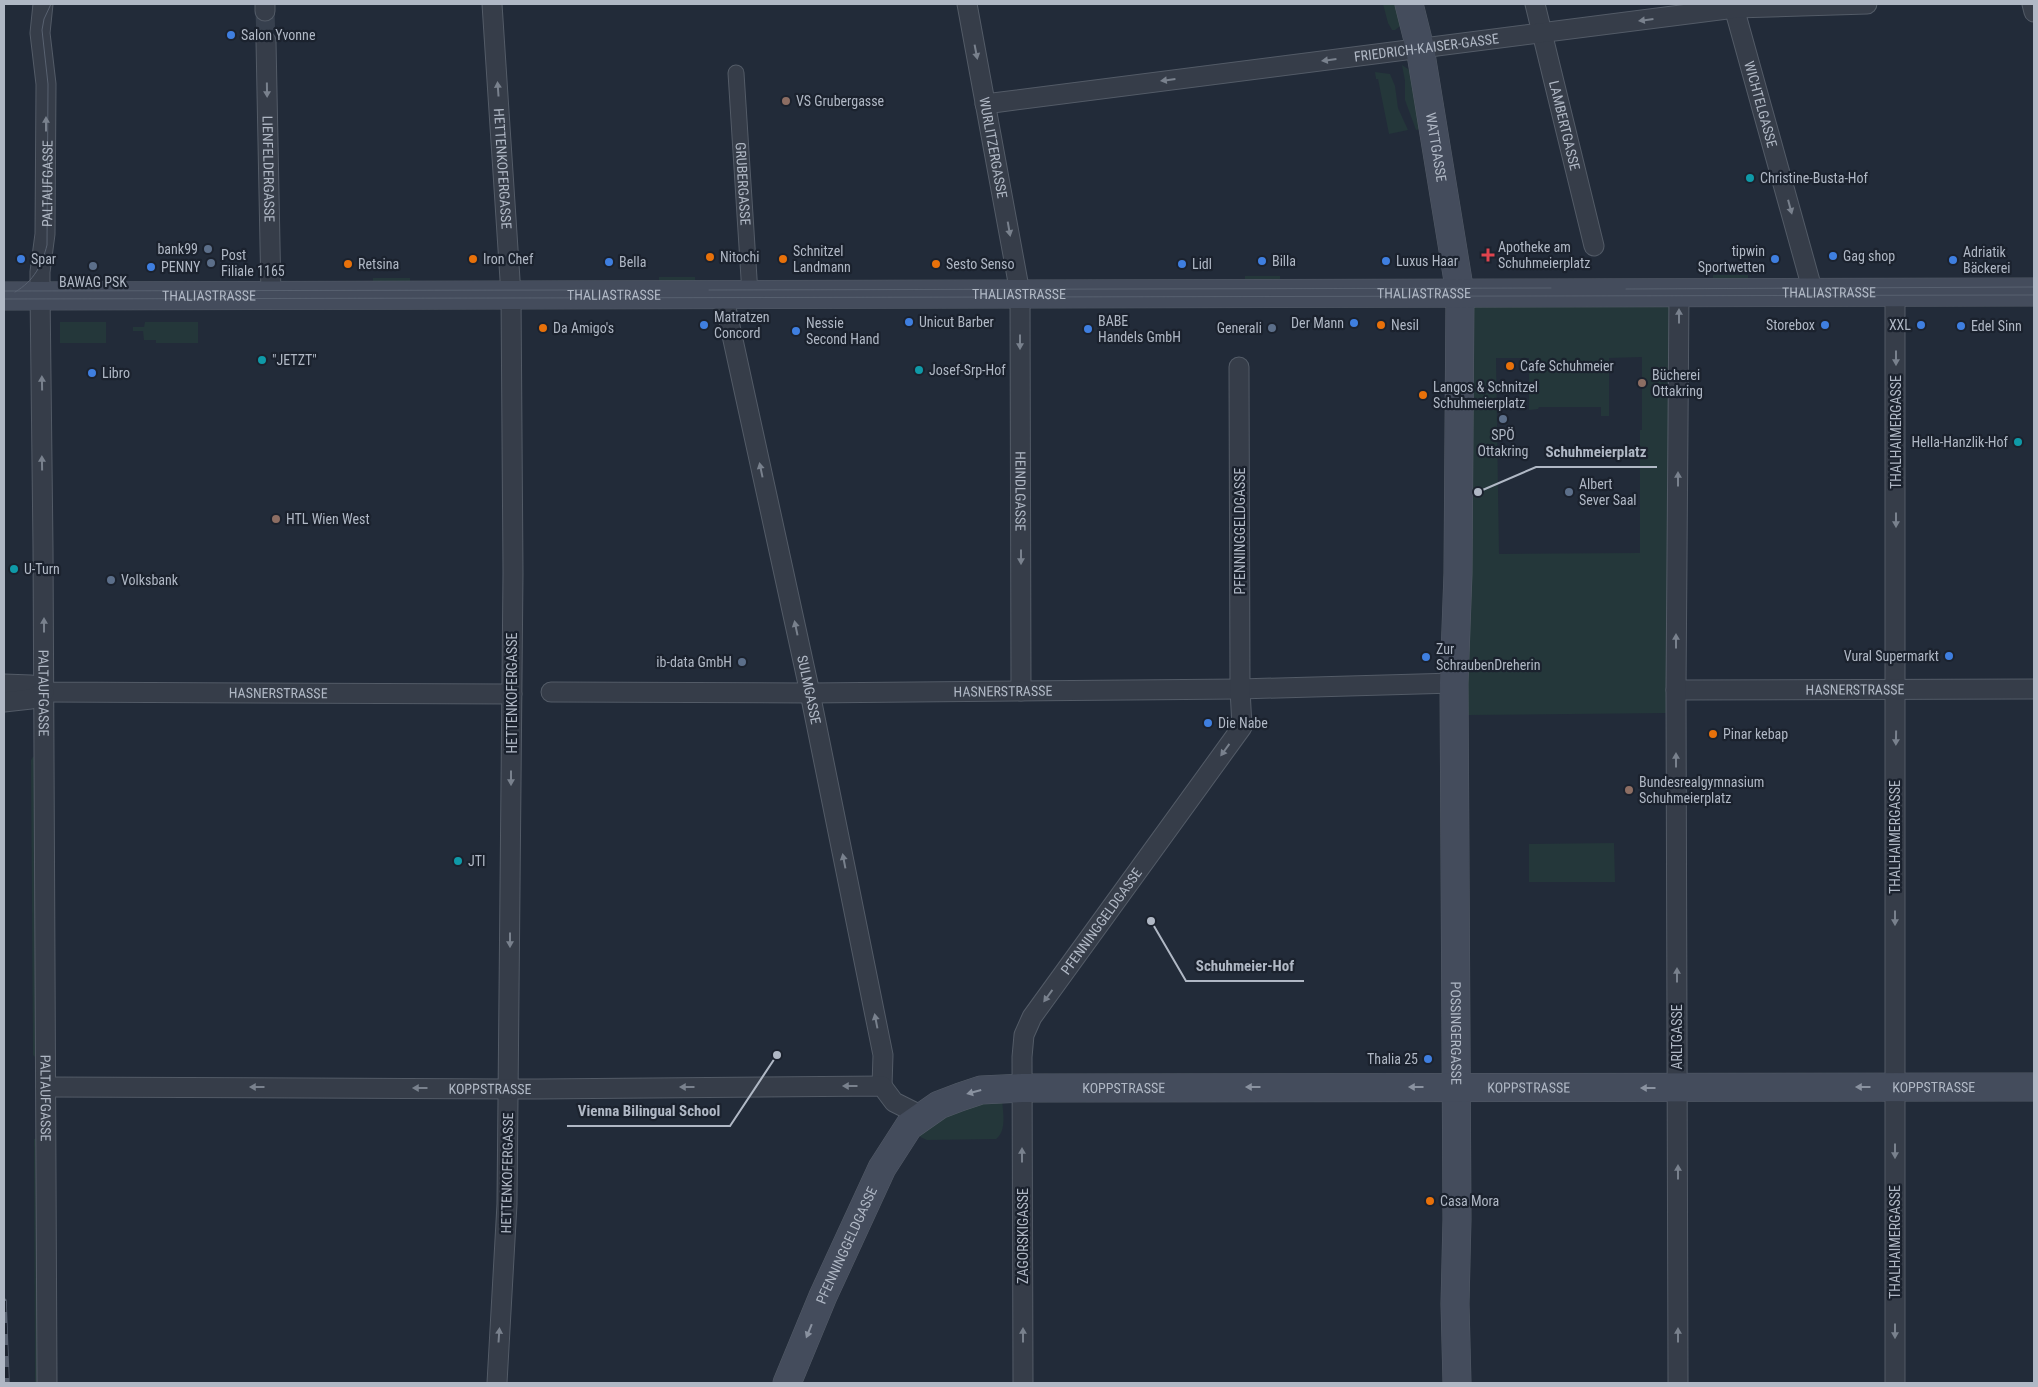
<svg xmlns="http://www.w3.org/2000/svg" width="2038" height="1387" font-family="'Roboto Condensed',sans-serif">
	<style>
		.green { fill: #24373a; fill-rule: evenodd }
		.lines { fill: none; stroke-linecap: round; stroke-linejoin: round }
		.minor-tunnel { stroke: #37404e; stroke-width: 19; stroke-dasharray: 19 9; stroke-linecap: butt }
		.pedestrian-casing { stroke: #535b67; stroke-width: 17 }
		.minor-casing { stroke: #535b67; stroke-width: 21 }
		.secondary-casing { stroke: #535b67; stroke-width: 29 }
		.pedestrian { stroke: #363d49; stroke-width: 15 }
		.minor { stroke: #363d49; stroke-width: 19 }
		.secondary { stroke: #444c5c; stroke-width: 28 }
		.tram { stroke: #586170; stroke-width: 1 }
		.rail-casing { stroke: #586170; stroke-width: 5.5 }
		.rail { stroke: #1b222e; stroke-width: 4; stroke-dasharray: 11; stroke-linecap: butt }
		.oneway { fill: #79818d }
		.oneway2 { fill: #8a92a0 }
		.shop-dot { fill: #3f7fe0; stroke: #1b222e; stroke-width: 2 }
		.education-dot { fill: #8d6e63; stroke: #1b222e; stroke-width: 2 }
		.culture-dot { fill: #0f9aa8; stroke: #1b222e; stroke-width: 2 }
		.service-dot { fill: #5c6f8a; stroke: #1b222e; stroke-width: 2 }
		.health-dot { fill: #e0444e; stroke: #1b222e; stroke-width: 2 }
		.food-dot { fill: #e8710a; stroke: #1b222e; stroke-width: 2 }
		.labels { text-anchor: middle; stroke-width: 4.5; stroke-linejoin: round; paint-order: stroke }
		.poi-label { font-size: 14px; fill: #b0b8c5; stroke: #1b222e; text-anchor: start }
		.street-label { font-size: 14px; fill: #b0b8c5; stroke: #1b222e }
		.leader { fill: none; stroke: #b0b8c5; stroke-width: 2 }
		.callout-dot { fill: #b0b8c5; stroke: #1b222e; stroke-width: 2 }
		.callout-label { font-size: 15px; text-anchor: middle; font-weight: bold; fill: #b0b8c5; stroke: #1b222e; stroke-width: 4.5; stroke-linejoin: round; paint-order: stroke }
	</style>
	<rect width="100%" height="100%" fill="#222b39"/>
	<g class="green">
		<path d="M1383,4h16l4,20 -8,6h-3l-4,-7z"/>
		<path d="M1402,65l9,6 9,58 -4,1 -11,-30v-19z"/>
		<path d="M1375,72l15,2 5,12 3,22 10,22 -19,4 -11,-55h-2z"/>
		<rect x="1713" y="275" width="35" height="6"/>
		<rect x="1245" y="276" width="35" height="6"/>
		<rect x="659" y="277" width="36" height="7"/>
		<rect x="373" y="278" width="37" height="6"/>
		<path d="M1679,292l-12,421 -200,2 -7,-422zM1642,357v73h-2v123l-141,1 -3,-196h33v52l9,-1 1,-2h62v9h8v-58z"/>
		<rect x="60" y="322" width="46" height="21"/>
		<path d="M145,322h53v21h-42v-3h-12l-1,-9h-10v-4h11z"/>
		<path d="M33,757h7v299l-5,1 -2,-2 -2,-295z"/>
		<path d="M1614,843l1,39h-86v-38z"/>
		<path d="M1002,1100c1,12 5,31 -6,39l-69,1 -9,-4 27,-20 36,-13z"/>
		<path d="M42,1137l1,246h-8l-1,-244z"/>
	</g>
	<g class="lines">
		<path class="minor-tunnel" d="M265,11l1,30"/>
		<g class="pedestrian-casing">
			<g id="pedestrian">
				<path id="s1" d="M736,73l14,221"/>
			</g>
		</g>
		<g class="minor-casing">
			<g id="minor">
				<path id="s2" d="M43,4l-3,29 6,51 -1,150 -5,38v19l3,257 4,835"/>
				<path d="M265,4v7"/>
				<path id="s3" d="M492,4l19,291 2,278 -6,631 -10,179"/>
				<path id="s4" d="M967,4l53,289 1,398"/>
				<path id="s5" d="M1535,4l59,242"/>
				<path id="s6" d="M1733,4l80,288"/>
				<path d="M2032,4l2,8"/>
				<path id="s7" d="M266,41l5,254"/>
				<path id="s8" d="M985,104l750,-96 132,-4"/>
				<path d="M1895,291v1092"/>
				<path id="s9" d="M723,294l87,399 73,362 -1,31"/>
				<path id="s10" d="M4,684l27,1 13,7 468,2"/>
				<path id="s11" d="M1676,690l358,-1"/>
				<path id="s12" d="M551,692l259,1 430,-4 214,-6"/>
				<path d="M4,702l27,-3 13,-7"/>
				<path id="s13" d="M46,1087l492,2 344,-3 12,16 28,14"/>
				<path id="s14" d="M1023,1383l-1,-326 2,-22 8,-18 210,-290 -2,-38 -1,-322"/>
				<path d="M1678,1383l-2,-693 3,-398"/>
			</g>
		</g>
		<g class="secondary-casing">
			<g id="secondary">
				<path id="s15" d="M1409,4l11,44 40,245 -2,280 -4,110 3,536 -2,85 2,79"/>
				<path id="s16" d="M4,296l2030,-4"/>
				<path id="s17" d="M787,1383l36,-87 59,-128 27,-42 30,-21 21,-8 21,-7 42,-2 1011,-1"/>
			</g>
		</g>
		<use href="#pedestrian" class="pedestrian"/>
		<use href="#minor" class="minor"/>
		<use href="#secondary" class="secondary"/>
		<g class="tram">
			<path d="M1626,289l408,-2"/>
			<path d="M709,290l842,-2"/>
			<path d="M4,291l587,-1"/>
			<path id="s18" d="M15,292c19,-11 27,-27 32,-47l1,-161 -6,-54 2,-11 7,-15"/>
			<path d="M4,299l2030,-4"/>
		</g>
		<g class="rail-casing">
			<path id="rail" d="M4,1301l3,82"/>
		</g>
		<use href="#rail" class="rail"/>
	</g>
	<defs><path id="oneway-solid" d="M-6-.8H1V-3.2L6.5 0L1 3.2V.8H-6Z" transform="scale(1.25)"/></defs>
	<g class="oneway">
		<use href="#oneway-solid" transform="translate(1646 20) rotate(173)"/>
		<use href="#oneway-solid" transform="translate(976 52) rotate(79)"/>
		<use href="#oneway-solid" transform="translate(1329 60) rotate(173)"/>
		<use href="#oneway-solid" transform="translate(1168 80) rotate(173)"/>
		<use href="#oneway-solid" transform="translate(498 89) rotate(-94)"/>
		<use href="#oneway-solid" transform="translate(267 90) rotate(89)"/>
		<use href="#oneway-solid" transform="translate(46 124) rotate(-90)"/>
		<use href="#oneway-solid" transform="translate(1790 207) rotate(75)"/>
		<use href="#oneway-solid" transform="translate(1009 229) rotate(80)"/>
		<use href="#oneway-solid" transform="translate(1679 316) rotate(-90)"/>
		<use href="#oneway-solid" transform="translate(1020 342) rotate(90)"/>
		<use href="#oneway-solid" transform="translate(1896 358) rotate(90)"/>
		<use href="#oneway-solid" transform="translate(42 383) rotate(-91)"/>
		<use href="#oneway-solid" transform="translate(42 463) rotate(-91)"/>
		<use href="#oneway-solid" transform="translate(761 470) rotate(-102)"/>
		<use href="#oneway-solid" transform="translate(1678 479) rotate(-90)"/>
		<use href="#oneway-solid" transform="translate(1896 520) rotate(90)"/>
		<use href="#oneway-solid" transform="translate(1021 557) rotate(90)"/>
		<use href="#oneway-solid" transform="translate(44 625) rotate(-90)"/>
		<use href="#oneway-solid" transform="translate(796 628) rotate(-102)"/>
		<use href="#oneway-solid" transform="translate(1676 641) rotate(-90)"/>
		<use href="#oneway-solid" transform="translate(1896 738) rotate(91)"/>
		<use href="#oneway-solid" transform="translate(1225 750) rotate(126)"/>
		<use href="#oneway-solid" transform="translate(1676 760) rotate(-90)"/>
		<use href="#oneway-solid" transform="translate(511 778) rotate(90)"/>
		<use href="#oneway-solid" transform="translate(844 861) rotate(-101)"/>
		<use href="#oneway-solid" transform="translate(1895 918) rotate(90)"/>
		<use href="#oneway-solid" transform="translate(510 940) rotate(90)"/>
		<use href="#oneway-solid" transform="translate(1677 975) rotate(-90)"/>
		<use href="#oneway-solid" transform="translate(1048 996) rotate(126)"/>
		<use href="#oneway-solid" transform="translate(876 1021) rotate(-101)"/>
		<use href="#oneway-solid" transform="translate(850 1086) rotate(180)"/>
		<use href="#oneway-solid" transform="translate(257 1087) rotate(-180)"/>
		<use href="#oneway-solid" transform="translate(687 1087) rotate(180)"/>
		<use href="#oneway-solid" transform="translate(420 1088) rotate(-180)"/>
		<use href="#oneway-solid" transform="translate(1895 1151) rotate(90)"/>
		<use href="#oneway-solid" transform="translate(1022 1155) rotate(-90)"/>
		<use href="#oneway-solid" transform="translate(1678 1172) rotate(-90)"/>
		<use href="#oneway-solid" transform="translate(1895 1331) rotate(90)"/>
		<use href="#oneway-solid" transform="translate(499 1335) rotate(-86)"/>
		<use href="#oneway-solid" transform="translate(1023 1335) rotate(-90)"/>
		<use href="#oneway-solid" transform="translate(1678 1335) rotate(-90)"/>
	</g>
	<g class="oneway2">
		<use href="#oneway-solid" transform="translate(1253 1087) rotate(180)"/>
		<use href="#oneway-solid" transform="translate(1416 1087) rotate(180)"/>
		<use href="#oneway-solid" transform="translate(1863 1087) rotate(180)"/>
		<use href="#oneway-solid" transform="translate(1648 1088) rotate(-180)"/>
		<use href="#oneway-solid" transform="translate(974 1092) rotate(165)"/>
		<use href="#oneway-solid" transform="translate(809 1331) rotate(112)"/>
	</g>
	<g class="shop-dot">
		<circle cx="231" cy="35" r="5"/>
		<circle cx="1833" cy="256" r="5"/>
		<circle cx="21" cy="259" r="5"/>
		<circle cx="1775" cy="259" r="5"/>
		<circle cx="1953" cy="260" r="5"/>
		<circle cx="1262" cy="261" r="5"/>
		<circle cx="1386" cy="261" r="5"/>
		<circle cx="609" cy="262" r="5"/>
		<circle cx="1182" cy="264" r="5"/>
		<circle cx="151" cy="267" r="5"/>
		<circle cx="909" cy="322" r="5"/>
		<circle cx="1354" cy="323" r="5"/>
		<circle cx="704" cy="325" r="5"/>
		<circle cx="1825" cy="325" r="5"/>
		<circle cx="1921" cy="325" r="5"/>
		<circle cx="1961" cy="326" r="5"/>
		<circle cx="1088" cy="329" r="5"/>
		<circle cx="796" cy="331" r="5"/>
		<circle cx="92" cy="373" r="5"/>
		<circle cx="1949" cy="656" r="5"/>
		<circle cx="1426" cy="657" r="5"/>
		<circle cx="1208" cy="723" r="5"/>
		<circle cx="1428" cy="1059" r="5"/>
	</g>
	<g class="education-dot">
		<circle cx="786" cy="101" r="5"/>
		<circle cx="1642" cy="383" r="5"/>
		<circle cx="276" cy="519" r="5"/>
		<circle cx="1629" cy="790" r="5"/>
	</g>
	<g class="culture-dot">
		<circle cx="1750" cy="178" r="5"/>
		<circle cx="262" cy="360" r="5"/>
		<circle cx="919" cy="370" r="5"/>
		<circle cx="2018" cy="442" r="5"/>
		<circle cx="14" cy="569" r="5"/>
		<circle cx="458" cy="861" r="5"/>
	</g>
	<g class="service-dot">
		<circle cx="208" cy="249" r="5"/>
		<circle cx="211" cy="263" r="5"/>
		<circle cx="93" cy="266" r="5"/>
		<circle cx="1272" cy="328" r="5"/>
		<circle cx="1503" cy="419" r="5"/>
		<circle cx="1569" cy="492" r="5"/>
		<circle cx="111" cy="580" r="5"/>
		<circle cx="742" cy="662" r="5"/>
	</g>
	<path class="health-dot" d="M1485.5 247.5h5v5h5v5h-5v5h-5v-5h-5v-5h5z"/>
	<g class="food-dot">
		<circle cx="710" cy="257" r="5"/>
		<circle cx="473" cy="259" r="5"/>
		<circle cx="783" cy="259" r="5"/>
		<circle cx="348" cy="264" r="5"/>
		<circle cx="936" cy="264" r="5"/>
		<circle cx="1381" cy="325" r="5"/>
		<circle cx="543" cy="328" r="5"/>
		<circle cx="1510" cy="366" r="5"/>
		<circle cx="1423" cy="395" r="5"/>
		<circle cx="1713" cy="734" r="5"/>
		<circle cx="1430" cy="1201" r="5"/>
	</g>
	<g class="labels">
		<g class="poi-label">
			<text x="241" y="40">Salon Yvonne</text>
			<text x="796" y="106">VS Grubergasse</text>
			<text x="1760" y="183">Christine-Busta-Hof</text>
			<text x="1498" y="252">Apotheke am<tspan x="1498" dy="16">Schuhmeierplatz</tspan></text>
			<text x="198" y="254" text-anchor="end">bank99</text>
			<text x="793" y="256">Schnitzel<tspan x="793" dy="16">Landmann</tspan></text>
			<text x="1765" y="256" text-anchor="end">tipwin<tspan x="1765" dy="16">Sportwetten</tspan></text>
			<text x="1963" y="257">Adriatik<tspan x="1963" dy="16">Bäckerei</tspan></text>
			<text x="221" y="260">Post<tspan x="221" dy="16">Filiale 1165</tspan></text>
			<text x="1843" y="261">Gag shop</text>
			<text x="720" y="262">Nitochi</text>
			<text x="31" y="264">Spar</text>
			<text x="483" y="264">Iron Chef</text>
			<text x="1272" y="266">Billa</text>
			<text x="1396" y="266">Luxus Haar</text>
			<text x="619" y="267">Bella</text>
			<text x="358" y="269">Retsina</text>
			<text x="946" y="269">Sesto Senso</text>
			<text x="1192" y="269">Lidl</text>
			<text x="161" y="272">PENNY</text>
			<text x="93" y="287" text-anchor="middle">BAWAG PSK</text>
			<text x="714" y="322">Matratzen<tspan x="714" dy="16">Concord</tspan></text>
			<text x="1098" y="326">BABE<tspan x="1098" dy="16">Handels GmbH</tspan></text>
			<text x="919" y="327">Unicut Barber</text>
			<text x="806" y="328">Nessie<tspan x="806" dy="16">Second Hand</tspan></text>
			<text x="1344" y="328" text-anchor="end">Der Mann</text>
			<text x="1391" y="330">Nesil</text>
			<text x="1815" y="330" text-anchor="end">Storebox</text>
			<text x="1911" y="330" text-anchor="end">XXL</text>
			<text x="1971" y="331">Edel Sinn</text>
			<text x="553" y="333">Da Amigo's</text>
			<text x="1262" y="333" text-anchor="end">Generali</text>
			<text x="272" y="365">"JETZT"</text>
			<text x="1520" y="371">Cafe Schuhmeier</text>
			<text x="929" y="375">Josef-Srp-Hof</text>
			<text x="102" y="378">Libro</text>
			<text x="1652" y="380">Bücherei<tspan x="1652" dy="16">Ottakring</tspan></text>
			<text x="1433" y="392">Langos &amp; Schnitzel<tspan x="1433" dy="16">Schuhmeierplatz</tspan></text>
			<text x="1503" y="440" text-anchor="middle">SPÖ<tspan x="1503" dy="16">Ottakring</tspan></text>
			<text x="2008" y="447" text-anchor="end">Hella-Hanzlik-Hof</text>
			<text x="1579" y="489">Albert<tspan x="1579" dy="16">Sever Saal</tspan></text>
			<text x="286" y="524">HTL Wien West</text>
			<text x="24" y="574">U-Turn</text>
			<text x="121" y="585">Volksbank</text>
			<text x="1436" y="654">Zur<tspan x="1436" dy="16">SchraubenDreherin</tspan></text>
			<text x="1939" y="661" text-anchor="end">Vural Supermarkt</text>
			<text x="732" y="667" text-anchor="end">ib-data GmbH</text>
			<text x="1218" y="728">Die Nabe</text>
			<text x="1723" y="739">Pinar kebap</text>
			<text x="1639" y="787">Bundesrealgymnasium<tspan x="1639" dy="16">Schuhmeierplatz</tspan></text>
			<text x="468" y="866">JTI</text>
			<text x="1418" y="1064" text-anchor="end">Thalia 25</text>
			<text x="1440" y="1206">Casa Mora</text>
		</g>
		<g class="street-label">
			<text dy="5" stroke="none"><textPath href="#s8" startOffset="445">FRIEDRICH-KAISER-GASSE</textPath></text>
			<text dy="5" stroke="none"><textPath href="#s6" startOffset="104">WICHTELGASSE</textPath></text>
			<text dy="5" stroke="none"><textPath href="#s5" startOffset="125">LAMBERTGASSE</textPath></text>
			<text dy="5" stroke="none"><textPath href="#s4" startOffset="146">WURLITZERGASSE</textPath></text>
			<text dy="5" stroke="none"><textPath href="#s15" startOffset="146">WATTGASSE</textPath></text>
			<text dy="5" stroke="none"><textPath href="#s7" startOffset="128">LIENFELDERGASSE</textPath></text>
			<text dy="5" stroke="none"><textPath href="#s3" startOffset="165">HETTENKOFERGASSE</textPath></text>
			<text dy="5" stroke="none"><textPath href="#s18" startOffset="120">PALTAUFGASSE</textPath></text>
			<text dy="5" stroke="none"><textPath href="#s1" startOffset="111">GRUBERGASSE</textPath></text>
			<text dy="5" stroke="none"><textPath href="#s16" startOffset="1825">THALIASTRASSE</textPath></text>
			<text dy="5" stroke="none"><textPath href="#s16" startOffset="1015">THALIASTRASSE</textPath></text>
			<text dy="5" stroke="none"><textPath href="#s16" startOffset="1420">THALIASTRASSE</textPath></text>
			<text dy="5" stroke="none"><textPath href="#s16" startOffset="205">THALIASTRASSE</textPath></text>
			<text dy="5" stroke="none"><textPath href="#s16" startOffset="610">THALIASTRASSE</textPath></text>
			<text transform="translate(1896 432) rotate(-90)" y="5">THALHAIMERGASSE</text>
			<text dy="5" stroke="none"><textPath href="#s4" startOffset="492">HEINDLGASSE</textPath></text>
			<text transform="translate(1240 531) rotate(-90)" y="5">PFENNINGGELDGASSE</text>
			<text dy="5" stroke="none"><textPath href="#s9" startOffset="405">SULMGASSE</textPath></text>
			<text dy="5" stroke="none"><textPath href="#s11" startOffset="179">HASNERSTRASSE</textPath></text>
			<text dy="5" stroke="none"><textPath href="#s12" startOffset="452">HASNERSTRASSE</textPath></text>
			<text dy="5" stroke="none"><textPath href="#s2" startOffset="690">PALTAUFGASSE</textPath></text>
			<text dy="5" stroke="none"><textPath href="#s10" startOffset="276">HASNERSTRASSE</textPath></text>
			<text transform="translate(512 693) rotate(-90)" y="5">HETTENKOFERGASSE</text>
			<text transform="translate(1895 837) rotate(-90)" y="5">THALHAIMERGASSE</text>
			<text dy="5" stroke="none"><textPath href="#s14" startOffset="486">PFENNINGGELDGASSE</textPath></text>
			<text dy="5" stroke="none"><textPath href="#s15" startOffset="1034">POSSINGERGASSE</textPath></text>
			<text transform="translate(1677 1037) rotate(-90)" y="5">ARLTGASSE</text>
			<text dy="5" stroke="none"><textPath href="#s17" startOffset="914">KOPPSTRASSE</textPath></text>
			<text dy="5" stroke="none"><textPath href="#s17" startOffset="1319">KOPPSTRASSE</textPath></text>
			<text dy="5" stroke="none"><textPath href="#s13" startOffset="444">KOPPSTRASSE</textPath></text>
			<text dy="5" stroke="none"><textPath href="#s17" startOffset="509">KOPPSTRASSE</textPath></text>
			<text dy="5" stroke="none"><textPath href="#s2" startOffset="1095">PALTAUFGASSE</textPath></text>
			<text transform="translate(507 1173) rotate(-89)" y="5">HETTENKOFERGASSE</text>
			<text transform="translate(1023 1236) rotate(-90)" y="5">ZAGORSKIGASSE</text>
			<text transform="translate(1895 1242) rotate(-90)" y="5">THALHAIMERGASSE</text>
			<text dy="5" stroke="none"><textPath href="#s17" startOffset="150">PFENNINGGELDGASSE</textPath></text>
		</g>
	</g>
	<path class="leader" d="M1478 492L1536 467H1657M1151 921L1186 981H1304M777 1055L730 1126H567"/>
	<g class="callout-dot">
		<circle cx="1478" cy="492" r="5"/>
		<circle cx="1151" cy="921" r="5"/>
		<circle cx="777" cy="1055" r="5"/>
	</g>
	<g class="callout-label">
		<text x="1596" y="457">Schuhmeierplatz</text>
		<text x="1245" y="971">Schuhmeier-Hof</text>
		<text x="649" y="1116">Vienna Bilingual School</text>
	</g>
	<rect width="2038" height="1387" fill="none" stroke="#b0b8c5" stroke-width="10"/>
</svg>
